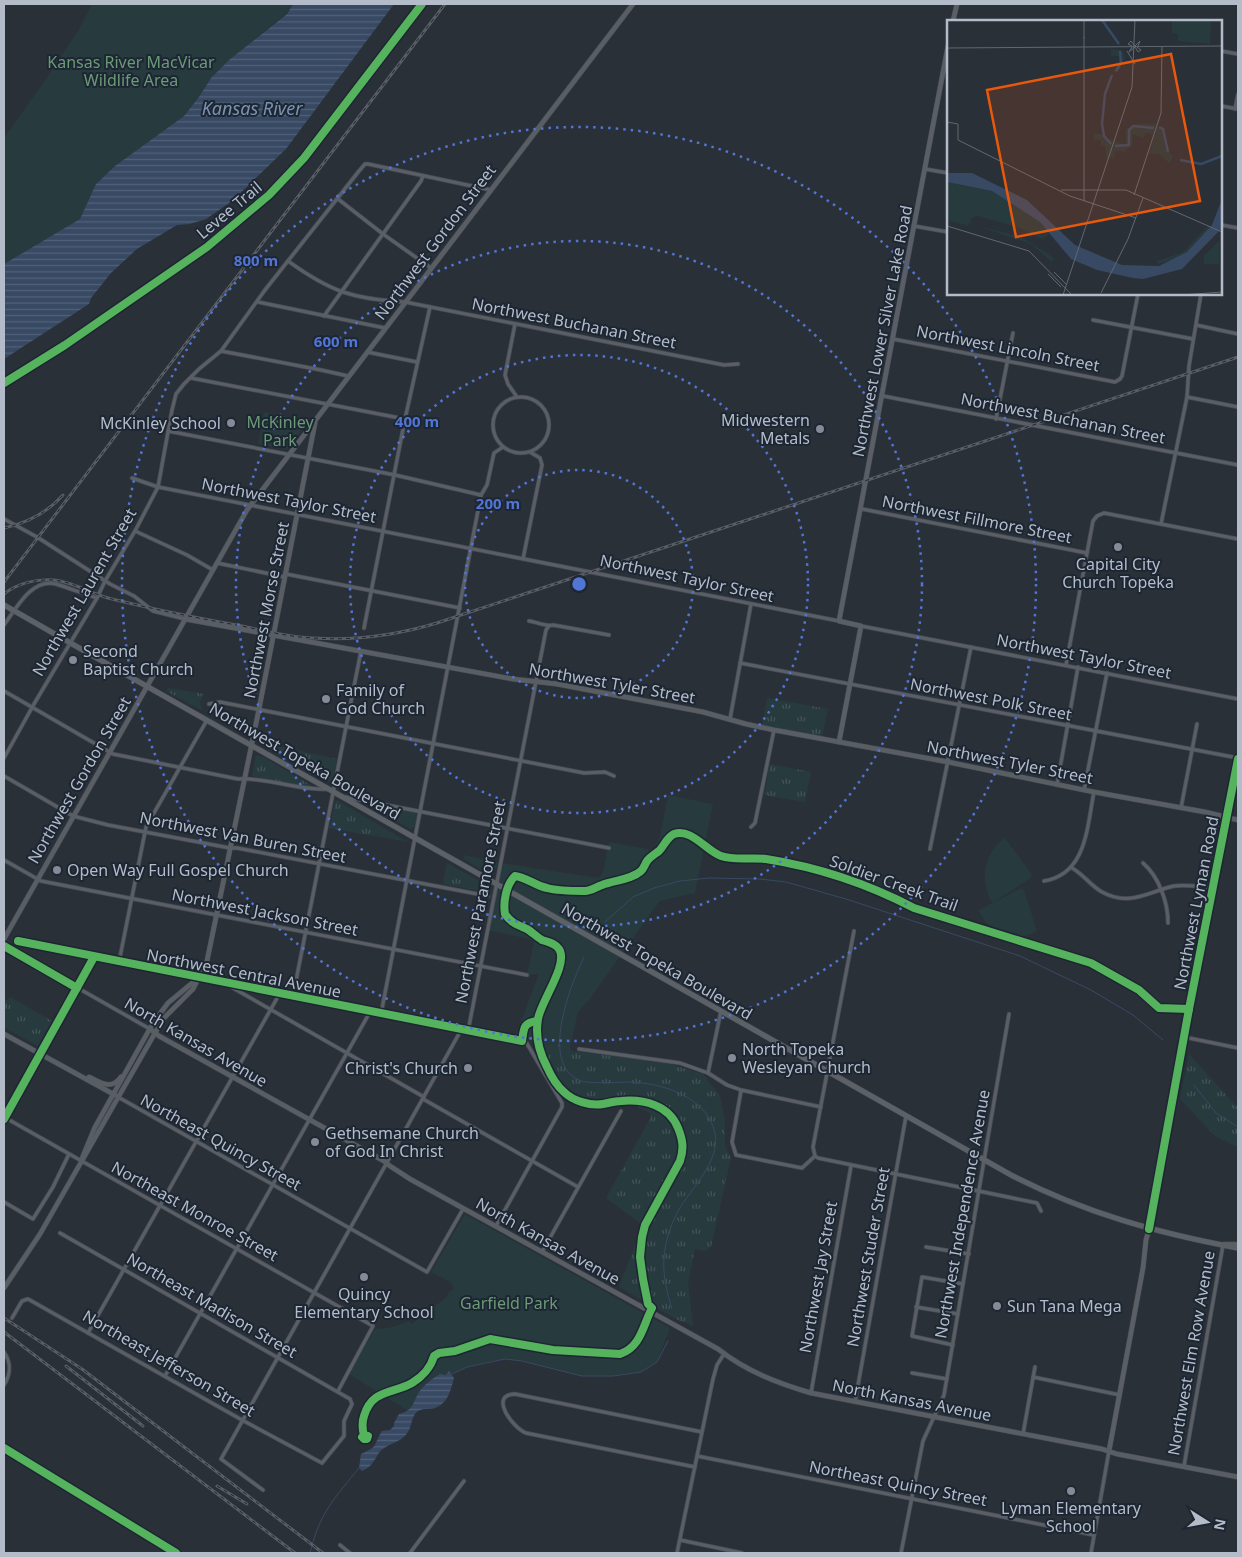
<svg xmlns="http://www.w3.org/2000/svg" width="1242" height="1557" font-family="'Noto Sans',sans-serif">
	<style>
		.grass { fill: url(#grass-tufts) }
		.park { fill: #273a3e }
		.water { fill: url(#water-rules) }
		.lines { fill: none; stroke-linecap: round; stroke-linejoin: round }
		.stream { stroke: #384963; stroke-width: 1 }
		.minor-casing { stroke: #484c53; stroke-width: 4.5 }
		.tertiary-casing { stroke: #484c53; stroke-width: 5.5 }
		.secondary-casing { stroke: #484c53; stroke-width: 5.5 }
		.primary-casing { stroke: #484c55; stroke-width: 6 }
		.trunk-casing { stroke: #474c53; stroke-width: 7 }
		.minor { stroke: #5a5e66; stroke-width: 3 }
		.tertiary { stroke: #5a5e66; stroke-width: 4.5 }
		.secondary { stroke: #595d64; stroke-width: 4.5 }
		.primary { stroke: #5c6168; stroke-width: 5 }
		.trunk { stroke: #5b5f64; stroke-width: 5.5 }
		.rail-casing { stroke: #595d64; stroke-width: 3 }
		.rail { stroke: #1d2633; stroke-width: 1; stroke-dasharray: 4; stroke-linecap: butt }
		.primary-bridge-casing { stroke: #484c55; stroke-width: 6; stroke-linecap: butt }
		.primary-bridge { stroke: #5c6168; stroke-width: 5 }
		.cycleway-casing { stroke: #1d2633; stroke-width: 11 }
		.cycleway { stroke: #56b35d; stroke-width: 8 }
		.ring { fill: none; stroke: #5274d3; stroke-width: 2.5; stroke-dasharray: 2.5 5 }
		.poi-dot { fill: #848b96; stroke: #1d2633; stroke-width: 2 }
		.labels { text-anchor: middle; stroke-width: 4; stroke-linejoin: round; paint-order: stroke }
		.park-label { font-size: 16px; fill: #6b9a76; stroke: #1d2633 }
		.street-label { font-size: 16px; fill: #b4bcc9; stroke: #1d2633 }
		.poi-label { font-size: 16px; fill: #b4bcc9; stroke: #1d2633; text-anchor: start }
		.water-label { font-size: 18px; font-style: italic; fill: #7c92b1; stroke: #1d2633 }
		.inset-river { fill: none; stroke: #384963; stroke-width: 2.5 }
		.inset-road { fill: none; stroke: #616872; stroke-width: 1 }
		.view { fill: #e8590c; fill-opacity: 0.15; stroke: #e8590c; stroke-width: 2.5 }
		.inset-edge { fill: none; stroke: #b4bcc9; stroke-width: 2.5 }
		.centre { fill: #5274d3; stroke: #1d2633; stroke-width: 2.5 }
		.ring-label { font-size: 15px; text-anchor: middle; font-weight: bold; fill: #5274d3; stroke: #1d2633; stroke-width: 4; stroke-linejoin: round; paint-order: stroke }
	</style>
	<defs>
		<pattern id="grass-tufts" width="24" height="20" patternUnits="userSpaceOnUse" patternTransform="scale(1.25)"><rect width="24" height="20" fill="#273a3e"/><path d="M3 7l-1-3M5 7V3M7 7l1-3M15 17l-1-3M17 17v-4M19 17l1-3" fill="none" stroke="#445559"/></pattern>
		<pattern id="water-rules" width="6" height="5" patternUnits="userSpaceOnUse" patternTransform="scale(1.25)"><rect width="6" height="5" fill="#384963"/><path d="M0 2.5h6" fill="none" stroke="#526178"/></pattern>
	</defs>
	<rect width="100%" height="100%" fill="#2a3038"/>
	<g class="grass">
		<path d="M168,688l36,6 -4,8 2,7 -1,1 -35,-19z"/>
		<path d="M767,698l61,11 -6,28 -60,-12z"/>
		<path d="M257,735l20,11 60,13 -5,22h-6l-66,-38z"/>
		<path d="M256,755l9,3 52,31 -65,-13z"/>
		<path d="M770,764l41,8 -6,30 -41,-7z"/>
		<path d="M336,800l72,42 -79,-14z"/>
		<path d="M464,855l34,8c-4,19 -25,1 -34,-4z"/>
		<path d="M447,863l42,23 3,5 -1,8 -4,-1 1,-5 -3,-1v-3l-4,-1 -2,3 -36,-7z"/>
		<path d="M10,997l42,24 -14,25 -34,-19v-29l3,2z"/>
		<path d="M531,1040l39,7 1,4 92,11 40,12 17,22 5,26v24l6,12 -20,89 -6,4 -10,-2 -7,33 5,44 -15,-6 -59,-33 24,-62 -37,-27 45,-81 -2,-5 -15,-7 -13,-2 -28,8 -27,-11z"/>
		<path d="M1189,1054l49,54v39l-23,-11 -35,-37z"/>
	</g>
	<g class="park">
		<path d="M92,4h201l-6,9 -58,47 -18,18 -12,19 -15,19 -69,50 -18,17 -17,36 -76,45v-126l38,-53 36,-54z"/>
		<path d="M264,412l45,9 -22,28 -29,-5z"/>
		<path d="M668,795l45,9 -18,89 -35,8 -15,20 -55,78 -12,13 -8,35 -55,-10 24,-63 -12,1 7,-33 -5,-3 -41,-9 13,-67 98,15 4,-6 6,-30 44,8 7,-14z"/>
		<path d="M372,804l44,9 2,2 -4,12 -4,2 -39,-23z"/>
		<path d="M1005,838l27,37 -3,4 -35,23 27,-14 3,2 13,41c-19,13 -51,1 -58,-21l14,-7c-15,-20 -9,-51 12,-65z"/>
		<path d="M465,1214l205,114 -13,34 -16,10 -28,4h-31l-60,-15 -17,-2 -14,2 -24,6 -15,7 -37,35 -7,2 -59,-37 26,-45 18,-2 16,-6 3,3 36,-28 -1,-2 7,-6 -3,-6 -20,-10z"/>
	</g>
	<g class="water">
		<path d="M293,4h101l-108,145 -54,52 -26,18 -16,5 -13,1 -40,24 -26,24 -20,25 -2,6 -85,55v-95l76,-45 16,-35 19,-18 69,-50 15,-19 12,-19 18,-18 58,-46z"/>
		<path d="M449,1371l5,7c-3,10 -5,24 -17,29 -6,4 -16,-1 -22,7 -3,4 -4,13 -7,18 -6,9 -14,10 -22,15 -11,5 -9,18 -24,24l-3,-3 2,-14c19,-9 11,-7 21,-23l8,-1 4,-4v-3l5,-9c15,-4 13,-10 20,-22 5,-7 14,-14 21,-18l6,1z"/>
	</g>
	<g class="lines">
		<g class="stream">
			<path d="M605,922l28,-25 21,-9 26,-7 29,-3 51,1 26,3 60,17 174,57 71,34 42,25 30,25"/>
			<path d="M584,957c-13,27 -46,108 -3,124 9,3 38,1 49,1 33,1 77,15 85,51 6,31 -29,59 -40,84 -15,34 -14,57 -3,92"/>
			<path d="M1194,1085l22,28 22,14"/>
			<path d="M452,1374l15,-7 38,-8 17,2 60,15h31l28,-4 16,-10 11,-21"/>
			<path d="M310,1553c10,-41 24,-54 49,-85"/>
		</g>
		<g class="minor-casing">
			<g id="minor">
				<path d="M1221,51l17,3"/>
				<path d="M1221,106l17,3"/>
				<path d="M1235,109l3,-15"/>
				<path d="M925,169l23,4"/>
				<path d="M338,199l45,35 48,34"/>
				<path d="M1221,225l17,3"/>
				<path d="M914,226l34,6"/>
				<path d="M288,261c43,31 65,38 117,41l319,63 14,-1"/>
				<path d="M258,302l127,26"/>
				<path d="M324,316l97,-135 2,-5"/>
				<path d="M1093,320l100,19"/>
				<path d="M515,324l-10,51 3,9 9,13"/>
				<path d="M1196,325l42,9"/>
				<path d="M893,339l222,43 5,-3 2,-3 16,-82"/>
				<path d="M221,351l100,19 27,6"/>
				<path d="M367,352l50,10"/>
				<path d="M191,378l214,41"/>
				<path d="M883,396l355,69"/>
				<circle cx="521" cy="425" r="28"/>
				<path d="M1187,397l51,10"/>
				<path d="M996,419l17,-86"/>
				<path d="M168,431l227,44 86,20"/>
				<path d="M132,478l26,9 681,134"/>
				<path d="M862,509l225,44"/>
				<path d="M4,519l33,18 73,47 24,12 19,15 32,8"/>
				<path d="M1161,524l26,-127 2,-31 12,-72"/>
				<path d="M135,531l52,24 26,15"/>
				<path d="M523,559l19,-94 -2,-7 -10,-6"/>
				<path d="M217,563l68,14"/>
				<path d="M286,574l174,34"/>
				<path d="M529,621c8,1 17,6 24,4l56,10"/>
				<path d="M4,625c12,-16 27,-47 52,-41 14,4 27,10 41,14"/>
				<path d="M861,626l377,73"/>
				<path d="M364,628l41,-209 25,-112"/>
				<path d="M740,663l498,95"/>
				<path d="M1066,665l27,-144 4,-5 7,-3 134,26"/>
				<path d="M4,691l109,63 125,25c30,-2 60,12 90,10"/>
				<path d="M209,704l11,-2 364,71 21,-1 9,4"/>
				<path d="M730,719l21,-115"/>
				<path d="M4,758l30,-54 63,-106 8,-17 30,-50 23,-44 14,-77 4,-16 8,-10 15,-15 22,-18 44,-61 94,-119 6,-7h3l123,26"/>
				<path d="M4,776l69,40 35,9 122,23h7l251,48"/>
				<path d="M1057,785l21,-118"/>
				<path d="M1084,790l23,-117"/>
				<path d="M345,797l264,51"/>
				<path d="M1181,808l16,-84"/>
				<path d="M751,827l4,-4 19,-93"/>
				<path d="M930,849l41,-202"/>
				<path d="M4,860l37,21 486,94"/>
				<path d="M1143,863c16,14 25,39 25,60"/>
				<path d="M1072,868c11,6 19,18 30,24 28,15 45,0 72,-6 13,-2 26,1 39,2"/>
				<path d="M1044,881c43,-7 43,-55 50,-89"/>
				<path d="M18,941l508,101 36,61v4l-66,119"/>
				<path d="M4,946l146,83"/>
				<path d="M119,962l27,-135 61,-107"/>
				<path d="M226,984l198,113"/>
				<path d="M293,996l68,-345"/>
				<path d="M381,1014l100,-519 6,-10 7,-32 9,-6"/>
				<path d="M1184,1037l54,11"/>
				<path d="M579,1049l101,14 28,10 19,12 14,5 80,17"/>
				<path d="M708,1073l13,-62"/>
				<path d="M741,1091l-9,51 4,13 66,13 13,-12"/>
				<path d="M118,1097l309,175 36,-63"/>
				<path d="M423,1099l155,88"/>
				<path d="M4,1117l369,209 -35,65"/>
				<path d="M4,1118l90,-161"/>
				<path d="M815,1156l3,2 219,45 4,8"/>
				<path d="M815,1156l-2,-9 41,-216"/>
				<path d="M4,1202l29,17 20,-32 16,-33"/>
				<path d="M926,1247l43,7"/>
				<path d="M542,1252l79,-141"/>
				<path d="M916,1307l42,7"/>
				<path d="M12,1318l10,-17 6,-2 214,121 80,43 22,-27v-15l8,-17 -2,-5 -290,-166"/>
				<path d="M88,1333l192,-340"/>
				<path d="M953,1345l-41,-9 10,-59 41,7"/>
				<path d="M4,1352c7,10 7,22 0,33"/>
				<path d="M912,1373l35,6"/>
				<path d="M165,1376l205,-364"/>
				<path d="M1033,1377l87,18"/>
				<path d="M811,1393l40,-227"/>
				<path d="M855,1402l51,-286"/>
				<path d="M1023,1434l12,-67"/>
				<path d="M697,1456l397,79"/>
				<path d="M1184,1466l39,-221"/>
				<path d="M695,1467l-169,-34c-13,-5 -38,-38 -11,-39l187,38"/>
				<path d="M263,1490l-42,-31 239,-427 9,-6 77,-396 3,-4"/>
				<path d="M680,1540l62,13"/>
				<path d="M340,1545l10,8"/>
				<path d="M410,1553l54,-72"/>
				<path d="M677,1553l36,-174 4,-14 7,-11"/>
				<path d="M901,1553l22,-112 21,-46 65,-381"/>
				<path d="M1091,1553l18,-102"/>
			</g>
		</g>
		<g class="tertiary-casing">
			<g id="tertiary">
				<path d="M953,21l4,-17"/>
				<path d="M839,742l22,-116 -22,-5 109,-575"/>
				<path d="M1109,1451l34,-183 3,-28 6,-22 37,-209 49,-250"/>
			</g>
		</g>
		<g class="secondary-casing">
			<g id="secondary">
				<path d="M185,619l328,60 44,5 146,28 43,12 28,6 174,32 146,30 111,20 33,8"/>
				<path d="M4,939l243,-429 386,-506"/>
				<path d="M150,1029l9,7 225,125 6,5 20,13 308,170c28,22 59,34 93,44l291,56 15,5 121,23"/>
				<path d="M4,1034l111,61"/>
				<path d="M89,1077c11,5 22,14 32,0"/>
				<path d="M81,1161l14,-34 58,-104 15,-20 29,-24"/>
				<path d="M4,1288l36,-54 123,-215 30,-30 14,-28 52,-252 56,-286"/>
			</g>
		</g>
		<g class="primary-casing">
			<path id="primary" d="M88,653l923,522c74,38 146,58 227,73"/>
		</g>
		<g class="trunk-casing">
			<path id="trunk" d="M1224,1245h14"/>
		</g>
		<use href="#minor" class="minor"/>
		<use href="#tertiary" class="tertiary"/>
		<use href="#secondary" class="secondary"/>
		<use href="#primary" class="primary"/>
		<use href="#trunk" class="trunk"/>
		<g class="rail-casing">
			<g id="rail">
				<path d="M4,528c23,-5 43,-15 59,-33"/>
				<path d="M4,582l441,-578"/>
				<path d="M4,594c14,-11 33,-15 50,-14 19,2 36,13 54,18 44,11 89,20 134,28 24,5 47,11 71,12 42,3 84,-3 124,-15l801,-266"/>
				<path d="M4,1318l78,51 241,184"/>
				<path d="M4,1332l291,221"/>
				<path d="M66,1366l77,60"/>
				<path d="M217,1486l30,18"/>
			</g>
		</g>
		<use href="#rail" class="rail"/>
		<g class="primary-bridge-casing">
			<path id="primary-bridge" d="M4,605l84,48"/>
		</g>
		<use href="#primary-bridge" class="primary-bridge"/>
		<g class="cycleway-casing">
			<g id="cycleway">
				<path d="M4,383l61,-38 142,-98 62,-52 35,-37 118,-154"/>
				<path d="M18,941l504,100c2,-13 1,-18 15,-20"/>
				<path d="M4,946l73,42"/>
				<path d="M4,1119l90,-162"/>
				<path d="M1149,1229l40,-220 49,-250"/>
				<path d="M364,1435l-2,2 2,2h3l1,-3 -4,-1c-2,-7 -2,-13 0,-19 8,-27 29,-22 48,-33 10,-6 19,-16 22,-27l5,-3 16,-2 35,-12 63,11 67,4c21,-7 23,-29 32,-46l-4,-4 -5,-25 -3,-22 2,-20 3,-12 35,-64c4,-12 3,-21 -2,-33 -9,-23 -34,-29 -57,-27 -6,0 -12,2 -18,3 -13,2 -30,-3 -39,-12 -8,-7 -13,-16 -17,-25 -8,-15 -12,-31 -9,-48 3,-18 31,-55 21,-70 -4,-6 -11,-7 -17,-9 -5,-3 -10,-8 -15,-11 -9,-4 -16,-6 -22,-15 -2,-12 1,-29 10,-38 11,1 21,10 32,12 11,3 26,3 38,3 6,0 11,-4 17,-6 12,-5 29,-5 39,-14 3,-3 4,-7 6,-10 3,-4 8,-7 12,-10 5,-5 8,-14 15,-17 18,-6 32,17 47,22 15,5 30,1 45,3 51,8 102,25 148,49l177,55 48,27 20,18 30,1"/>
				<path d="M4,1448l172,105"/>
			</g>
		</g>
		<use href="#cycleway" class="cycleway"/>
	</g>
	<g class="ring">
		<circle cx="579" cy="584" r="114"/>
		<circle cx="579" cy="584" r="229"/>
		<circle cx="579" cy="584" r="343"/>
		<circle cx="579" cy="584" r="457"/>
	</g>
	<g class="poi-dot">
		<circle cx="231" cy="423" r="5"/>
		<circle cx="820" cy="429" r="5"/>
		<circle cx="1118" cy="547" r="5"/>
		<circle cx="73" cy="660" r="5"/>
		<circle cx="326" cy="699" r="5"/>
		<circle cx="57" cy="870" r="5"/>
		<circle cx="732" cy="1058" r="5"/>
		<circle cx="468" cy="1068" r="5"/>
		<circle cx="315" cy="1142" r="5"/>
		<circle cx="364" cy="1277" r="5"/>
		<circle cx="997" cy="1306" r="5"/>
		<circle cx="1071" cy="1491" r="5"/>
	</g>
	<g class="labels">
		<g class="park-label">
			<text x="131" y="68">Kansas River MacVicar<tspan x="131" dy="18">Wildlife Area</tspan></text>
			<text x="280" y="428">McKinley<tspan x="280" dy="18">Park</tspan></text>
			<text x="509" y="1309">Garfield Park</text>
		</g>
		<g class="street-label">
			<text transform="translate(229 210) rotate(-40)" y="6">Levee Trail</text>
			<text transform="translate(435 242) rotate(-53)" y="6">Northwest Gordon Street</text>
			<text transform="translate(574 323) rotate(11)" y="6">Northwest Buchanan Street</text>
			<text transform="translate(882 331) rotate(-79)" y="6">Northwest Lower Silver Lake Road</text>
			<text transform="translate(1008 348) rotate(11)" y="6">Northwest Lincoln Street</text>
			<text transform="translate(1063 418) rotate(11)" y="6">Northwest Buchanan Street</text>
			<text transform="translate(289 500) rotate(11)" y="6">Northwest Taylor Street</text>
			<text transform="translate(977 519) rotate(11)" y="6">Northwest Fillmore Street</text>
			<text transform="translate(687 578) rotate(12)" y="6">Northwest Taylor Street</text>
			<text transform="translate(84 592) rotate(-60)" y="6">Northwest Laurent Street</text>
			<text transform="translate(266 610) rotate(-79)" y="6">Northwest Morse Street</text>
			<text transform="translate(1084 656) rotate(11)" y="6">Northwest Taylor Street</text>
			<text transform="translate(612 683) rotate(10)" y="6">Northwest Tyler Street</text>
			<text transform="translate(991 699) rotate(11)" y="6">Northwest Polk Street</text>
			<text transform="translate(305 761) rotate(30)" y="6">Northwest Topeka Boulevard</text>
			<text transform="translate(1010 762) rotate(11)" y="6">Northwest Tyler Street</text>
			<text transform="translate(79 780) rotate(-60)" y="6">Northwest Gordon Street</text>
			<text transform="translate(243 837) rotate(11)" y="6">Northwest Van Buren Street</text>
			<text transform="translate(894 883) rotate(20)" y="6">Soldier Creek Trail</text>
			<text transform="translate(480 902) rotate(-79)" y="6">Northwest Paramore Street</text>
			<text transform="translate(1196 903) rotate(-79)" y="6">Northwest Lyman Road</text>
			<text transform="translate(265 912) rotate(11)" y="6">Northwest Jackson Street</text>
			<text transform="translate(657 961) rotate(30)" y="6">Northwest Topeka Boulevard</text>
			<text transform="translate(244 973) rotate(11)" y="6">Northwest Central Avenue</text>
			<text transform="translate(196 1042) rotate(30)" y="6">North Kansas Avenue</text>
			<text transform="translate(221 1142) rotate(29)" y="6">Northeast Quincy Street</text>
			<text transform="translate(195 1211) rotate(29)" y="6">Northeast Monroe Street</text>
			<text transform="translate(962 1214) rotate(-80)" y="6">Northwest Independence Avenue</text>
			<text transform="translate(548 1241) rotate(29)" y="6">North Kansas Avenue</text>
			<text transform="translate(868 1257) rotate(-80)" y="6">Northwest Studer Street</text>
			<text transform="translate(818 1277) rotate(-80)" y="6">Northwest Jay Street</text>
			<text transform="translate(212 1305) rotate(30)" y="6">Northeast Madison Street</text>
			<text transform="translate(1191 1353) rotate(-80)" y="6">Northwest Elm Row Avenue</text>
			<text transform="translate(169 1363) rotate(30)" y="6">Northeast Jefferson Street</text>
			<text transform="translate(912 1400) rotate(11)" y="6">North Kansas Avenue</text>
			<text transform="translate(898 1483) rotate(11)" y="6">Northeast Quincy Street</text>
		</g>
		<g class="poi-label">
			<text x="810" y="426" text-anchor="end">Midwestern<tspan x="810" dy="18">Metals</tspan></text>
			<text x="221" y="429" text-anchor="end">McKinley School</text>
			<text x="1118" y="570" text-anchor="middle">Capital City<tspan x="1118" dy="18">Church Topeka</tspan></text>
			<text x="83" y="657">Second<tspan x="83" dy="18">Baptist Church</tspan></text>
			<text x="336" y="696">Family of<tspan x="336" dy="18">God Church</tspan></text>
			<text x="67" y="876">Open Way Full Gospel Church</text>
			<text x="742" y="1055">North Topeka<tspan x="742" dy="18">Wesleyan Church</tspan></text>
			<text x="458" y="1074" text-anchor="end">Christ's Church</text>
			<text x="325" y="1139">Gethsemane Church<tspan x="325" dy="18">of God In Christ</tspan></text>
			<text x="364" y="1300" text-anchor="middle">Quincy<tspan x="364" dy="18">Elementary School</tspan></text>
			<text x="1007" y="1312">Sun Tana Mega</text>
			<text x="1071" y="1514" text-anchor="middle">Lyman Elementary<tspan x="1071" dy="18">School</tspan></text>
		</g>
		<g class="water-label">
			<text x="252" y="115">Kansas River</text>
		</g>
	</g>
	<g transform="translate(947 20)">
		<rect width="275" height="275" fill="#2a3038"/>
		<path d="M225,0h39l-1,24 -32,-3v-7l-6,-1zM164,29l10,1 4,7 -7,15h-5l6,-8v-8h-8zM189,104h20l-3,10 -7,-1 -3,5 -11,-4 1,11 -7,5v-21z" fill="#273a3e"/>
		<path d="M30,206l43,10 34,22 -2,4 -21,-18zM261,206l2,1 -20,23 -15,9 -17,5 -1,-3 26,-9z" fill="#273a3e"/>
		<path d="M210,107l6,2 2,18 8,9 -3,8 -11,-10h-10zM147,114h11l2,4 19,7v7l-7,-1 -4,1 -1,6h-8l-1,-12 -4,-1v-5h-7zM0,162l48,10 45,30 10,12 -8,5 -24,-12 -41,-11 -5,2 -4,8 -21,-6zM272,221v23h-15v-8z" fill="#273a3e"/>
		<path d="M0,153h25l55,27 48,45 47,20 37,1 28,-14 25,-27 10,-26v29l-40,41 -39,10 -10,-1 -36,-8 -26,-11 -31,-37 -48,-31 -45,-9z" fill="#384963"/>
		<path class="inset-river" d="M155,0l17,24M169,51l5,-8 -1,-12M212,107l4,2 5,23M164,124l-7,-8 -2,-12 3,-30 7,-19M168,126l14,-1v-15l4,-4 21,2M233,140l21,4 21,-8"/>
		<path class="inset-road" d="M137,0v18M137,17v164M185,26l-4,-2 3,-3 4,5 5,-5 -2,5M185,27l-3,5 6,-5 3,5 3,-2 -4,-3M0,28l275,-2M180,31l8,13M0,102l11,2v16l112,56 66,22M114,170h65l96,42M187,175l27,-82 1,-67M0,206l82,25 43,44M107,252l12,12M101,254l13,13M154,273l27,-54 15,-41M116,275l69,-208 3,-67M234,275l41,-3"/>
		<path class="view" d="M224,34l29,147 -184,36 -29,-147z"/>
		<rect width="275" height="275" class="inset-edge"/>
	</g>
	<circle cx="579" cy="584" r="8" class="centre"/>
	<g class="ring-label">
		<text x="256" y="266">800 m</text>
		<text x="336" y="347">600 m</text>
		<text x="417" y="427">400 m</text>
		<text x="498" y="509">200 m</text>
	</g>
	<rect width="1242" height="1557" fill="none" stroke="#b4bcc9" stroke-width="10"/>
	<g transform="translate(1207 1522) rotate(101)" stroke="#1d2633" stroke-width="4" paint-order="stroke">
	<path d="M0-4L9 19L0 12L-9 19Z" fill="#b4bcc9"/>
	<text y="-8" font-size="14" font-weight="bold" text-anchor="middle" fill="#b4bcc9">N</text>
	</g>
</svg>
